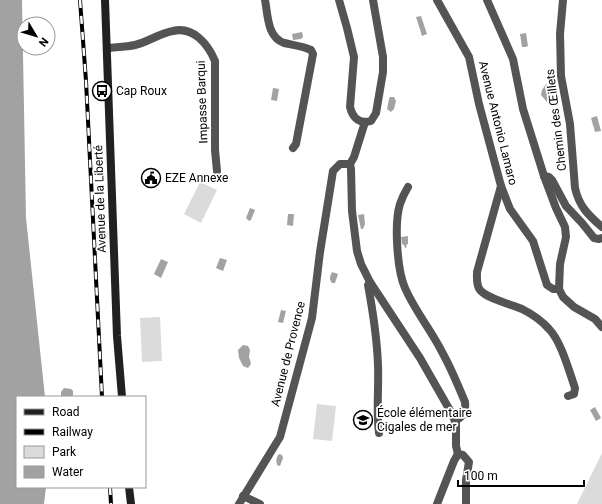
<svg xmlns="http://www.w3.org/2000/svg" width="602" height="504" font-family="Roboto,sans-serif">
	<style>
		.green { fill: #dbdbdb }
		.water { fill: #a2a2a2 }
		.lines { fill: none; stroke-linecap: round; stroke-linejoin: round }
		.minor { stroke: #545454; stroke-width: 8 }
		.secondary { stroke: #212121; stroke-width: 8 }
		.rail-casing { stroke: #000; stroke-width: 4 }
		.rail { stroke: #fff; stroke-width: 2.5; stroke-dasharray: 8; stroke-linecap: butt }
		.labels { text-anchor: middle; stroke-width: 3.5; stroke-linejoin: round; paint-order: stroke }
		.poi-label { font-size: 12px; fill: #000; stroke: #fff; text-anchor: start }
		.street-label { font-size: 12px; fill: #000; stroke: #fff }
	</style>
	<rect width="100%" height="100%" fill="#fff"/>
	<g class="green">
		<path d="M200,182l17,8 -16,33 -17,-9z"/>
		<path d="M160,317l2,44 -20,1 -2,-44z"/>
		<path d="M317,404l19,2 -4,35 -19,-2z"/>
		<path d="M602,453v51h-25z"/>
	</g>
	<g class="water">
		<path d="M0,0h22l4,218 19,179h-28v90h29l-2,17h-44z"/>
		<path d="M421,16l6,18 -5,2 -6,-19z"/>
		<path d="M302,32l1,5 -2,2 -8,1 -1,-6z"/>
		<path d="M526,33l2,13 -3,1h-3l-2,-13z"/>
		<path d="M546,84l2,2c1,5 -1,8 0,13l-1,3 -6,-7 1,-5z"/>
		<path d="M273,88l6,1 -2,12 -6,-1z"/>
		<path d="M390,97h4l2,4 -2,8 -3,3 -4,-3 2,-10z"/>
		<path d="M597,116l4,15 -6,1 -4,-14z"/>
		<path d="M250,208l5,2 -4,10 -2,1 -3,-3z"/>
		<path d="M288,214h6l-1,12 -6,-1z"/>
		<path d="M364,214l1,10 -2,5h-2l-3,-14z"/>
		<path d="M408,236v8l-2,1 1,2 -2,1 -1,-3 -2,-1 -1,-7z"/>
		<path d="M220,258l7,2 -4,11 -7,-3z"/>
		<path d="M161,259l7,3 -7,16 -7,-4z"/>
		<path d="M332,272l6,2 -3,9h-3c-4,-5 -1,-8 0,-11z"/>
		<path d="M281,310l5,1 -3,12 -5,-1z"/>
		<path d="M243,345l5,1 2,4 -1,7 2,7 -3,4 -5,-2 -4,-8 -1,-8z"/>
		<path d="M64,388l7,1 2,2v4l-1,2h-11v-5z"/>
		<path d="M595,407l6,11 -5,3 -6,-11z"/>
		<path d="M279,454l3,1 1,3 -3,8 -3,-1c-1,-4 -1,-8 2,-11z"/>
	</g>
	<g class="lines">
		<g class="minor">
			<path d="M265,0c3,15 2,37 19,43 9,2 18,3 27,7l2,4 -17,90 -3,4"/>
			<path d="M339,0l8,28 7,29 -4,50c3,12 10,17 21,14l5,-8 7,-41v-15l-10,-57"/>
			<path d="M437,0l32,57 10,47 22,82 9,23 23,32 14,44 6,4h6"/>
			<path d="M487,0l26,59 10,50 21,67 12,32 9,19 1,10 -6,27 -1,25 4,8 11,10 21,12 7,8"/>
			<path d="M563,0l-3,34 1,42 9,48 5,64c4,18 13,27 27,39"/>
			<path d="M107,48c9,-1 19,-1 28,-3 13,-3 25,-12 38,-14 20,-5 35,13 42,30v89l2,21"/>
			<path d="M350,164l4,-7 11,-35"/>
			<path d="M544,176l5,1 3,3 14,26 16,17 12,15 5,1 3,-1"/>
			<path d="M501,186l-24,86c0,6 -1,13 3,18 8,9 30,14 42,19 10,5 20,12 27,20 12,12 20,42 26,59l-1,6 -6,2"/>
			<path d="M408,187c-3,5 -6,11 -8,17 -6,19 -3,66 5,84 10,23 26,42 37,64 9,16 16,33 23,50 1,10 -1,14 -10,19"/>
			<path d="M370,282l-2,3c5,27 9,53 10,80 1,23 -2,45 1,68"/>
			<path d="M243,496l17,8"/>
			<path d="M239,504l41,-67 32,-119 8,-66 13,-81 7,-7h10l1,5 1,42 5,40 4,13 9,18 50,76 32,56 4,10v22l2,8"/>
			<path d="M437,504l17,-43 4,-7 5,1 6,7 -3,18v24"/>
		</g>
		<g class="secondary">
			<path d="M105,0l12,336 5,61"/>
			<path d="M129,487l2,17"/>
		</g>
		<g class="rail-casing">
			<g id="rail">
				<path d="M80,0l6,81 16,316"/>
				<path d="M110,487l1,17"/>
			</g>
		</g>
		<use href="#rail" class="rail"/>
	</g>
	<defs>
		<g id="bus-ring" transform="scale(1)"><circle r="9.5" fill="#fff" stroke="#000" stroke-width="1.5"/><path d="M-5-6H5V4H4V6H2V4H-2V6H-4V4H-5ZM-3.5-4V0h7V-4ZM-3.5 1.2v1.5H-2V1.2ZM2 1.2v1.5H3.5V1.2Z" fill="#000"/></g>
		<g id="civic-ring" transform="scale(1)"><circle r="9.5" fill="#fff" stroke="#000" stroke-width="1.5"/><path d="M-.6-6.5H3V-4.5H.6V-3L4-1V1h2V6H-6V1h2V-1L-.6-3ZM-1.2 2.5V6h2.4V2.5Z" fill="#000"/></g>
		<g id="school-ring" transform="scale(1)"><circle r="9.5" fill="#fff" stroke="#000" stroke-width="1.5"/><path d="M0-5L7-2L0 1L-7-2ZM-4 1L0 2.5L4 1V4Q0 6-4 4Z" fill="#000"/></g>
	</defs>
	<g fill-rule="evenodd">
		<use href="#bus-ring" x="102" y="91"/>
		<use href="#civic-ring" x="151" y="178"/>
		<use href="#school-ring" x="363" y="420"/>
	</g>
	<g class="labels">
		<g class="poi-label">
			<text x="116" y="95">Cap Roux</text>
			<text x="165" y="182">EZE Annexe</text>
			<text x="377" y="417">École élémentaire<tspan x="377" dy="14">Cigales de mer</tspan></text>
		</g>
		<g class="street-label">
			<text transform="translate(202 102) rotate(-92)" y="4">Impasse Barqui</text>
			<text transform="translate(556 120) rotate(-97)" y="4">Chemin des Œillets</text>
			<text transform="translate(498 123) rotate(76)" y="4">Avenue Antonio Lamaro</text>
			<text transform="translate(100 199) rotate(-92)" y="4">Avenue de la Liberté</text>
			<text transform="translate(288 354) rotate(-76)" y="4">Avenue de Provence</text>
		</g>
	</g>
	<rect x="16" y="396" width="130" height="92" fill="#ffffff" stroke="#999999"/>
	<rect x="24" y="409" width="20" height="6" fill="#212121" stroke="#999999"/>
	<text x="52" y="416" font-size="12" fill="#000000">Road</text>
	<rect x="24" y="429" width="20" height="6" fill="#000000" stroke="#999999"/>
	<text x="52" y="436" font-size="12" fill="#000000">Railway</text>
	<rect x="24" y="446" width="20" height="12" fill="#dbdbdb" stroke="#999999"/>
	<text x="52" y="456" font-size="12" fill="#000000">Park</text>
	<rect x="24" y="466" width="20" height="12" fill="#a2a2a2" stroke="#999999"/>
	<text x="52" y="476" font-size="12" fill="#000000">Water</text>
	<g transform="translate(36 36) rotate(128)"><circle r="19" fill="#ffffff" stroke="#999999"/>
	<path d="M0-3L7 15L0 10L-7 15Z" fill="#000000"/>
	<text y="-6" font-size="11" font-weight="bold" text-anchor="middle" fill="#000000">N</text>
	</g>
	<path d="M458 480v6h126v-6" fill="none" stroke="#000000" stroke-width="2"/>
	<text x="464" y="480" font-size="12" fill="#000000" stroke="#ffffff" stroke-width="3" paint-order="stroke">100 m</text>
</svg>
